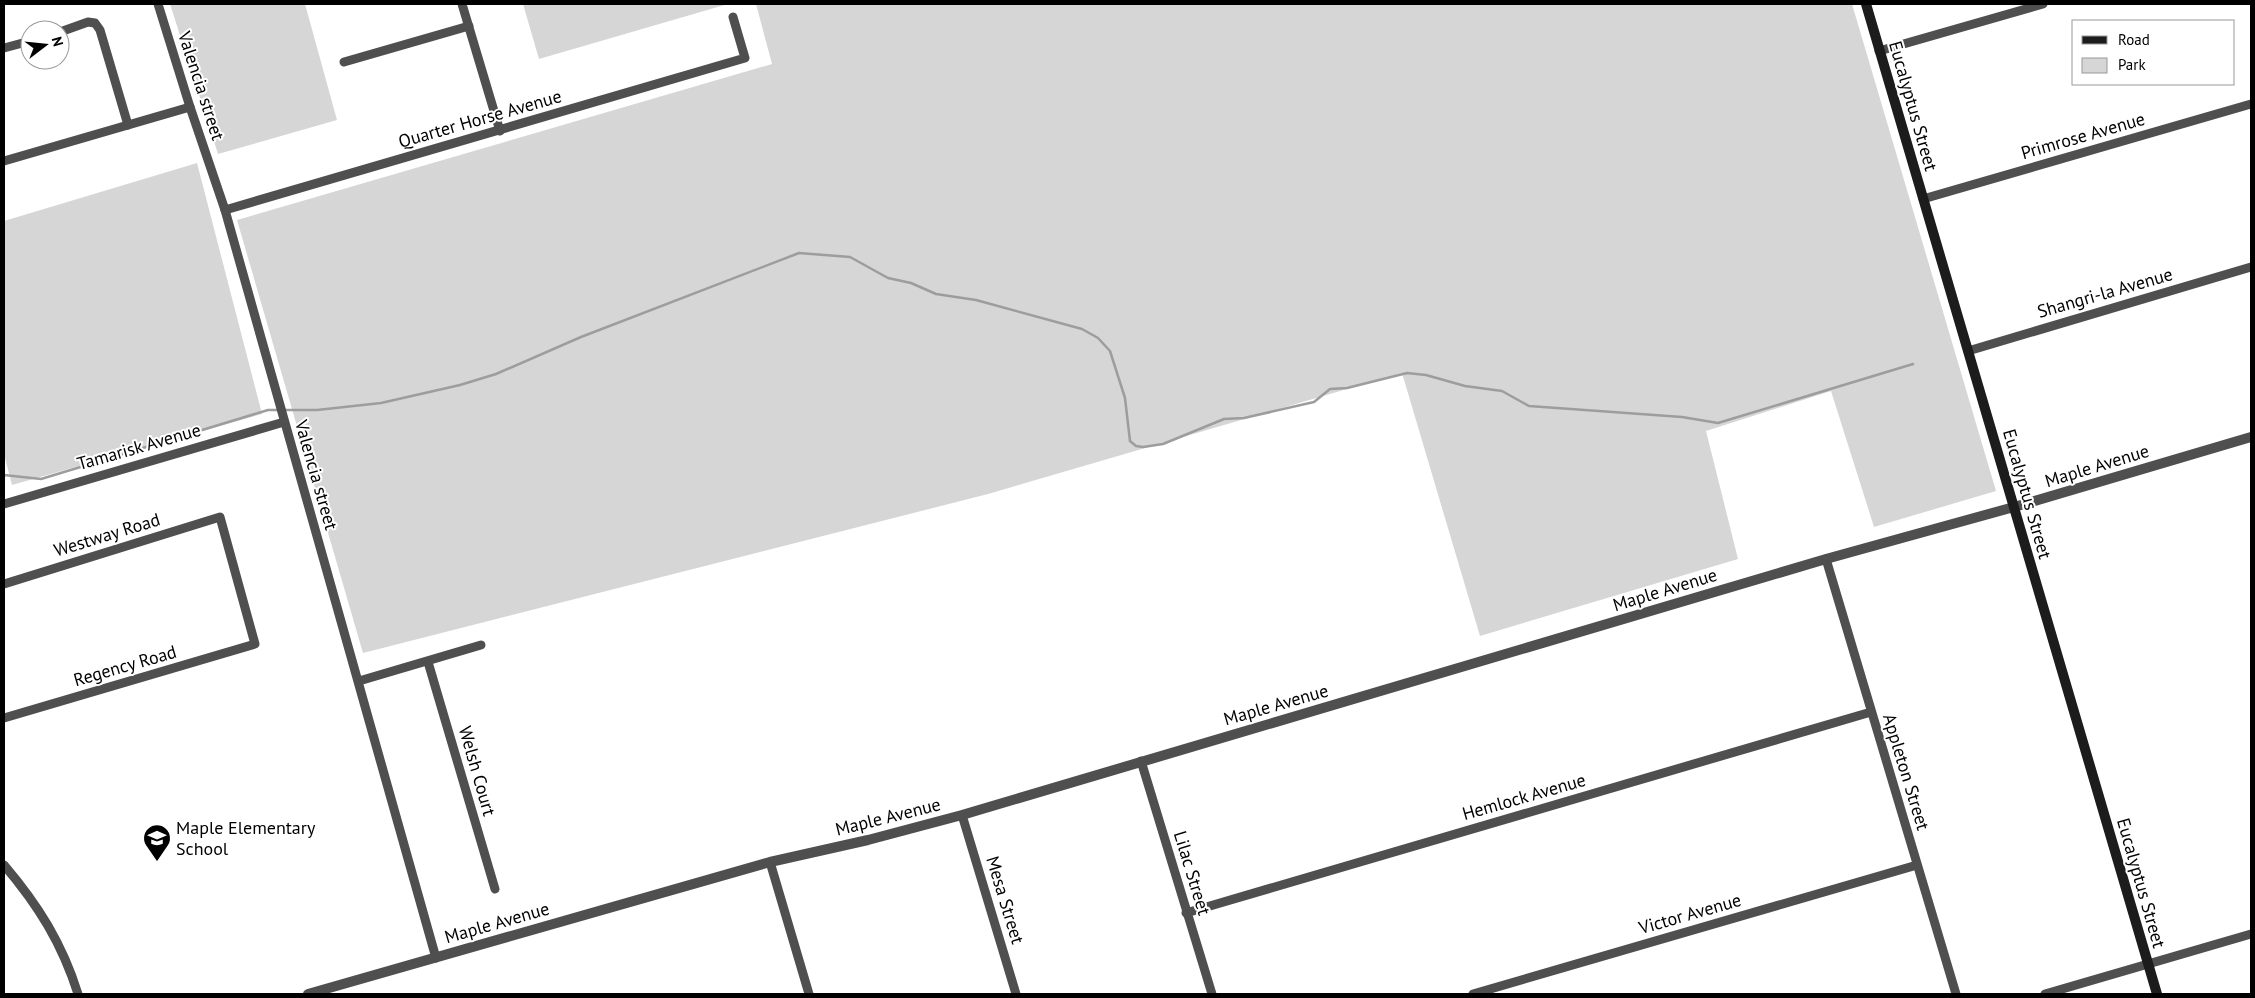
<svg xmlns="http://www.w3.org/2000/svg" width="2255" height="998" font-family="'PT Sans',sans-serif">
	<style>
		.green { fill: #d6d6d6 }
		.lines { fill: none; stroke-linecap: round; stroke-linejoin: round }
		.stream { stroke: #9d9d9d; stroke-width: 2.5 }
		.minor { stroke: #4f4f4f; stroke-width: 9 }
		.tertiary { stroke: #4f4f4f; stroke-width: 10 }
		.secondary { stroke: #1c1c1c; stroke-width: 10 }
		.labels { text-anchor: middle; stroke-width: 4; stroke-linejoin: round; paint-order: stroke }
		.street-label { font-size: 18px; fill: #000; stroke: #fff }
		.poi-label { font-size: 18px; fill: #000; stroke: #fff; text-anchor: start }
	</style>
	<rect width="100%" height="100%" fill="#fff"/>
	<g class="green">
		<path d="M170,4h135l32,116 -119,34z"/>
		<path d="M523,4h205l-189,55z"/>
		<path d="M756,4h1096l144,487 -122,36 -43,-136 -125,40 32,128 -258,77 -78,-263 -414,121 -625,159 -126,-433 535,-156z"/>
		<path d="M197,163l65,251 -250,71 -8,-31v-233z"/>
	</g>
	<g class="lines">
		<g class="stream">
			<path d="M285,410h32l64,-7 79,-18 36,-11 85,-37 218,-84 51,4 38,21 23,5 25,11 40,6 106,29 16,9 12,13 15,47 5,43 6,5 7,1 20,-3 61,-25 20,-1 70,-16 16,-13 17,-1 60,-15 19,2 39,11 37,5 27,15 153,11 36,6 195,-59"/>
			<path d="M4,475l37,4 227,-69h11"/>
		</g>
		<g class="minor">
			<path d="M158,4l32,103 35,103 211,748"/>
			<path d="M462,4l38,127"/>
			<path d="M60,32l28,-10 7,1 5,7 28,95"/>
			<path d="M4,48l26,-7"/>
			<path d="M1879,51l164,-47"/>
			<path d="M344,62l125,-36"/>
			<path d="M4,161l186,-54"/>
			<path d="M1923,199l328,-95"/>
			<path d="M225,210l520,-152 -12,-41"/>
			<path d="M1968,351l283,-84"/>
			<path d="M4,504l280,-82"/>
			<path d="M1826,559l130,435"/>
			<path d="M4,584l216,-67 35,127 -251,74"/>
			<path d="M428,662l67,227"/>
			<path d="M359,681l122,-36"/>
			<path d="M1141,761l71,233"/>
			<path d="M962,815l54,179"/>
			<path d="M770,862l39,132"/>
			<path d="M4,865c34,40 58,78 74,129"/>
			<path d="M1186,913l685,-201"/>
			<path d="M1473,994l444,-129"/>
			<path d="M2045,994l206,-60"/>
		</g>
		<path class="tertiary" d="M308,994l462,-132 98,-22 94,-25 864,-256 188,-52 237,-70"/>
		<path class="secondary" d="M1866,4l291,990"/>
	</g>
	<defs>
		<g id="school-pin" transform="scale(1.4375)"><path d="M0 17L-7.5 6A9.5 9.5 0 1 1 7.5 6Z" fill="#000" stroke="#fff"/><path d="M0-5L7-2L0 1L-7-2ZM-4 1L0 2.5L4 1V4Q0 6-4 4Z" fill="#fff"/></g>
	</defs>
	<g fill-rule="evenodd">
		<use href="#school-pin" x="157" y="838"/>
	</g>
	<g class="labels">
		<g class="street-label">
			<text transform="translate(201 86) rotate(72)" y="6">Valencia street</text>
			<text transform="translate(1913 106) rotate(74)" y="6">Eucalyptus Street</text>
			<text transform="translate(480 119) rotate(-16)" y="6">Quarter Horse Avenue</text>
			<text transform="translate(2083 136) rotate(-16)" y="6">Primrose Avenue</text>
			<text transform="translate(2105 293) rotate(-16)" y="6">Shangri-la Avenue</text>
			<text transform="translate(139 447) rotate(-16)" y="6">Tamarisk Avenue</text>
			<text transform="translate(2097 466) rotate(-17)" y="6">Maple Avenue</text>
			<text transform="translate(316 475) rotate(74)" y="6">Valencia street</text>
			<text transform="translate(2027 494) rotate(74)" y="6">Eucalyptus Street</text>
			<text transform="translate(107 535) rotate(-17)" y="6">Westway Road</text>
			<text transform="translate(1665 590) rotate(-17)" y="6">Maple Avenue</text>
			<text transform="translate(125 666) rotate(-16)" y="6">Regency Road</text>
			<text transform="translate(1276 705) rotate(-16)" y="6">Maple Avenue</text>
			<text transform="translate(477 771) rotate(74)" y="6">Welsh Court</text>
			<text transform="translate(1906 772) rotate(73)" y="6">Appleton Street</text>
			<text transform="translate(1524 797) rotate(-16)" y="6">Hemlock Avenue</text>
			<text transform="translate(888 817) rotate(-14)" y="6">Maple Avenue</text>
			<text transform="translate(1192 873) rotate(73)" y="6">Lilac Street</text>
			<text transform="translate(2141 883) rotate(74)" y="6">Eucalyptus Street</text>
			<text transform="translate(1005 900) rotate(73)" y="6">Mesa Street</text>
			<text transform="translate(1690 914) rotate(-16)" y="6">Victor Avenue</text>
			<text transform="translate(497 923) rotate(-16)" y="6">Maple Avenue</text>
		</g>
		<g class="poi-label">
			<text x="176" y="834">Maple Elementary<tspan x="176" dy="21">School</tspan></text>
		</g>
	</g>
	<rect width="2255" height="998" fill="none" stroke="#000000" stroke-width="10"/>
	<rect x="2072" y="20" width="162" height="65" fill="#ffffff" stroke="#999999"/>
	<rect x="2082" y="36" width="25" height="8" fill="#1c1c1c" stroke="#999999"/>
	<text x="2118" y="45" font-size="15" fill="#000000">Road</text>
	<rect x="2082" y="58" width="25" height="15" fill="#d6d6d6" stroke="#999999"/>
	<text x="2118" y="70" font-size="15" fill="#000000">Park</text>
	<g transform="translate(45 45) rotate(74)"><circle r="24" fill="#ffffff" stroke="#999999"/>
	<path d="M0-4L9 19L0 12L-9 19Z" fill="#000000"/>
	<text y="-8" font-size="14" font-weight="bold" text-anchor="middle" fill="#000000">N</text>
	</g>
</svg>
